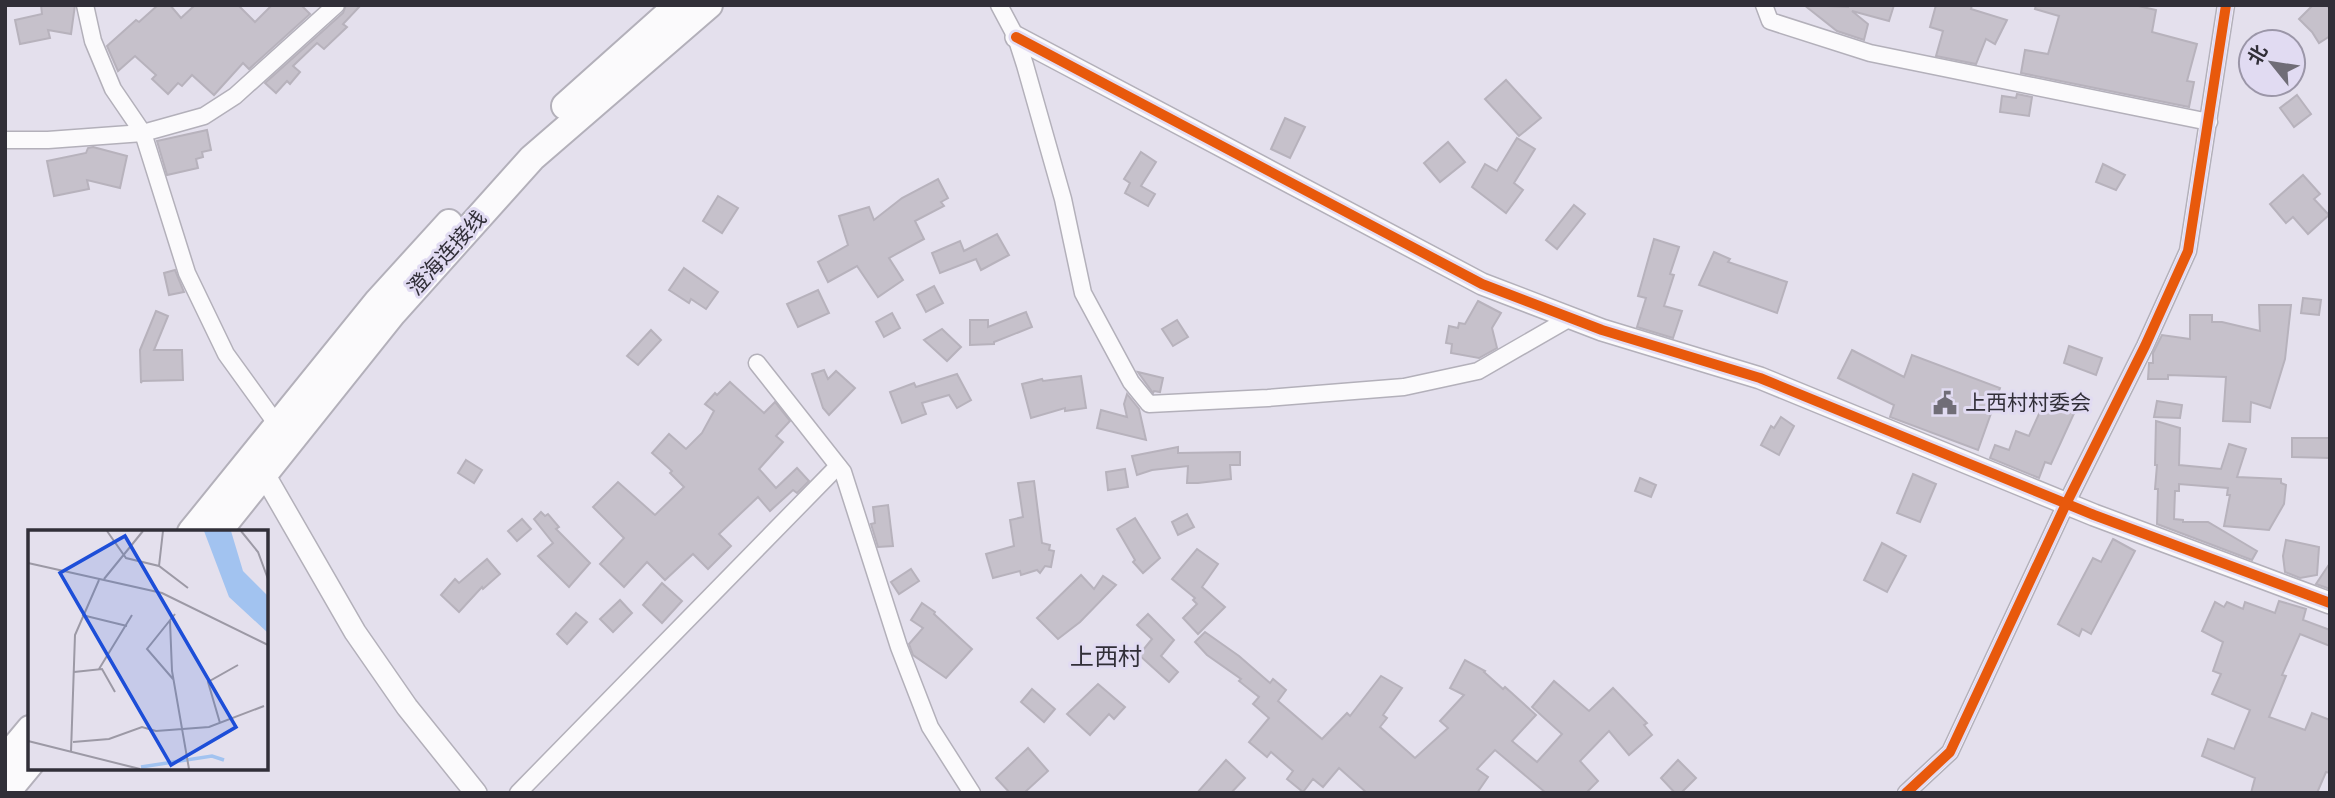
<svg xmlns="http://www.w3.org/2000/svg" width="2335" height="798" font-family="'DejaVu Sans','Noto Sans SC',sans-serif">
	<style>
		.building { fill: #c6c1cb; stroke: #b7b2bc; stroke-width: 2 }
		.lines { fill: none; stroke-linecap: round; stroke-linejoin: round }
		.minor-casing { stroke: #b3b0ba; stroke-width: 19 }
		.tertiary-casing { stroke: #b3b0ba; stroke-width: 24 }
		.trunk-casing { stroke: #b3b0ba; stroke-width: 30 }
		.minor { stroke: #fbfafc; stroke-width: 16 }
		.tertiary { stroke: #fbfafc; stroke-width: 21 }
		.trunk { stroke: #fbfafc; stroke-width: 26 }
		.cycleway-casing { stroke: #e1dbf2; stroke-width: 15 }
		.cycleway { stroke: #e8590c; stroke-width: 10 }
		.labels { text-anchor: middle; stroke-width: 6; stroke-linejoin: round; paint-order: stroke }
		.street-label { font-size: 21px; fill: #312f38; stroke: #e1dbf2 }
		.poi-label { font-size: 21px; fill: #312f38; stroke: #e1dbf2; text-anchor: start }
		.quarter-label { font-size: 24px; fill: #312f38; stroke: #e1dbf2 }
		.inset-river { fill: none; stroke: #a2c3f0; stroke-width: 3.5 }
		.inset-road { fill: none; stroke: #9c99a5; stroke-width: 2 }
		.view { fill: #1d4ed8; fill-opacity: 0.15; stroke: #1d4ed8; stroke-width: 3.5 }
		.inset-edge { fill: none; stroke: #312f38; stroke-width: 3.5 }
	</style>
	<rect width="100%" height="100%" fill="#e4e0ed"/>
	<g class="building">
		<path d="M41,5h34l-4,29 -23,-4 2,8 -30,6 -5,-24 27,-6z"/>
		<path d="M158,5h12l11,13 14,-13h43l17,17 17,-17h29l9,9 -61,55 -6,-6 -29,32 -22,-20 -10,11 -4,-3 -10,11 -16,-15 4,-4 -21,-19 -17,15 -11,-25 29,-26 3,2z"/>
		<path d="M346,5h15l-18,19 4,3 -23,22 -7,-6 -24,23 7,6 -10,12 -3,-3 -11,12 -11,-10 78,-70z"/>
		<path d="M1804,5l44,2v-2h46l-5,16 -37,-10 16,13 -4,16 -27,-9z"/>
		<path d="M1936,5h36l-1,4 36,11 -12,24 -9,-5 -10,25 -40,-8 7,-25 -13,-4z"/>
		<path d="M2036,5h98l22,5 -4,22 45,12 -10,37 7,1 -5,25 -168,-34 4,-23 23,4 11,-38 -24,-7z"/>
		<path d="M2313,5h13l4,4v27l-11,7 -7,-11 -13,-13z"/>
		<path d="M1506,80l35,38 -22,18 -34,-37z"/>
		<path d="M2017,94l15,3 -3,19 -29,-4 2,-16 14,2z"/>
		<path d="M2297,95l14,19 -17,13 -14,-19z"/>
		<path d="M1285,118l20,9 -15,31 -19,-9z"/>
		<path d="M207,130l4,20 -9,2 1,5 -7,2 2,9 -31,7 -10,-34z"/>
		<path d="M1517,138l18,11 -21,34 9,7 -17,23 -34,-26 13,-23 12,7z"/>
		<path d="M1448,142l17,20 -25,20 -16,-19z"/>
		<path d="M93,147l34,9 -7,32 -33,-8 2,9 -35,7 -7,-35 39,-8 2,-5z"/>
		<path d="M1141,152l15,10 -15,24 14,8 -7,12 -23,-13 5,-10 -6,-4z"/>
		<path d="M2103,164l22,11 -9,15 -20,-8z"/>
		<path d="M2303,175l17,19 -6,5 15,16 -21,19 -15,-17 -7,6 -16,-19z"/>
		<path d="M938,179l10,19 -7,4 3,4 -29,15 9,18 -35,19 14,22 -25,17 -21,-31 -29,16 -10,-20 30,-17 -9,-29 30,-9 5,13 28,-22z"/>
		<path d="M718,196l20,12 -16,25 -19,-12z"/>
		<path d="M1574,205l11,9 -28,35 -11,-9z"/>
		<path d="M997,234l12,21 -28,15 -5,-11 -36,14 -8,-20 28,-12 4,10z"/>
		<path d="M1654,239l25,8 -9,27 4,1 -10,31 18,5 -9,27 -36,-11 9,-29 -8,-2z"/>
		<path d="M1714,252l16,7 -2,3 59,20 -10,31 -78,-28z"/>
		<path d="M684,268l34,24 -12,17 -15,-10 -2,4 -20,-13z"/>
		<path d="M175,270l9,22 -15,3 -5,-22z"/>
		<path d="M934,286l9,17 -17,9 -9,-17z"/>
		<path d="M818,290l11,23 -31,14 -11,-23z"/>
		<path d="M2303,298l18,2 -2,15 -18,-2z"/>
		<path d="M1478,301l23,12 -9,15 5,20 -18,10 -28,-5 1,-9 -6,-1 3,-17 9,2 1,-5 6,1z"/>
		<path d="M2259,305h32l-6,54 -15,49 -19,-6 -1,20 -27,-1 3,-44 -58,-2v4h-20l1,-16h4v-10l9,-18 28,4v-24h22v7h10l38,9z"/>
		<path d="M156,311l12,5 -14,34h28l1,30 -41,1 -1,2 -1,-33z"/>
		<path d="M1026,312l6,15 -38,15v2l-24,1v-25h18v7z"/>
		<path d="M892,313l8,15 -16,9 -8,-15z"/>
		<path d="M1177,320l11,17 -15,9 -11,-17z"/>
		<path d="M942,329l19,18 -14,14 -23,-21z"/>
		<path d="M651,330l10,10 -23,25 -11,-9z"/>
		<path d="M2069,346l33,12 -6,17 -32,-12z"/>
		<path d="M1852,350l52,27 8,-22 88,33 -22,62 -88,-33 4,-12 -56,-27z"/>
		<path d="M824,370l4,9 8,-8 19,17 -26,27 -6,-7 -11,-34z"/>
		<path d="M1138,372l25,6 -3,14 -6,-1 -1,2z"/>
		<path d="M957,374l14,26 -14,8 -8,-13 -27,8 4,11 -24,9 -12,-31 24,-9 2,4z"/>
		<path d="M1081,376l5,32 -21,3v-3l-34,10 -9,-34 20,-5 1,2z"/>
		<path d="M730,382l34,31 11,-11 15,19 -14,15 7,6 -24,27 17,19 21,-20 12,13 -12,12 -4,-3 -23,21 -12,-14 -39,37 12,12 -23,23 -15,-15 -28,26 -18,-18 -23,25 -24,-23 24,-26 -31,-31 25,-25 37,33 29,-28 -14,-14 2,-2 -20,-18 17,-19 17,15 16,-16 12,-22 -9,-7 10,-11 2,2z"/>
		<path d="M1127,394l12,15 7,31 -49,-12 4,-18 26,7 -3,-13z"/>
		<path d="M2047,396l29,13 -25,55 -6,-2 -6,16 -49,-20 5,-13 14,5 7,-19 13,5z"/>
		<path d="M2157,401l25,4 -2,13 -26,-1z"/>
		<path d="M1781,417l13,9 -15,29 -18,-10 10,-19 3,2z"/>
		<path d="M2156,421l24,7 -1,37 42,4 8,-25 17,5 -9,28 44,2v4l5,2 -2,19 -15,26 -45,-4 6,-31h-3l1,-7 -49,-4v7h-4l-1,28 9,1v2h25l49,29 -5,9 -95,-36 1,-35h-3l2,-24h-2z"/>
		<path d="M2292,438h38v20l-38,-1z"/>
		<path d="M1178,447v6l62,-1v13h-10l1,14 -33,4h-11l1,-17 -36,4 -15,5 -5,-19z"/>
		<path d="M466,460l16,10 -8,13 -16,-10z"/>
		<path d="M1125,469l3,18 -20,3 -2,-18z"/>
		<path d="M1913,474l23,10 -16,38 -23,-9z"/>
		<path d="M1640,478l16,7 -5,12 -16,-6z"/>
		<path d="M1034,481l8,62 8,2 -1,5 5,1 -3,16 -6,-1 -5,7 -3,-3 -16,5 -1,-4 -27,7 -7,-24 28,-8 -4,-26 13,-3 -5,-34z"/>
		<path d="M888,505l5,41 -15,1 -7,-23 4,-1 -2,-16z"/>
		<path d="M541,512l4,4 3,-2 11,13 -3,2 34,34 -21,24 -31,-31 15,-13 -19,-24z"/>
		<path d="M1187,514l7,13 -16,8 -6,-13z"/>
		<path d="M1135,518l25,40 -17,15 -10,-11 2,-2 -18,-31z"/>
		<path d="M522,519l9,10 -14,12 -9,-10z"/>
		<path d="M2113,539l22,12 -44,83 -9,-5 -3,7 -21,-12 35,-66 8,4z"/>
		<path d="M2286,540l33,7 -2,28 -17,3 -15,-6 -2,-16z"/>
		<path d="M1882,543l24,13 -19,36 -23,-12z"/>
		<path d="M1197,549l21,15 -16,23 23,20 -27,27 -15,-16 14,-14 -4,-4 2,-2 -23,-19z"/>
		<path d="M487,559l13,15 -17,15 -1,-2 -23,25 -18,-17 14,-16 4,4z"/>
		<path d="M2330,563v26l-14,-5z"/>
		<path d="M911,569l8,12 -20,13 -8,-12z"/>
		<path d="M1081,575l13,14 9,-13 13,9 -36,37 -22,17 -21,-21z"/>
		<path d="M662,583l20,18 -20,22 -19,-18z"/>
		<path d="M620,600l12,13 -19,19 -13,-13z"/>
		<path d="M2279,601l27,8 -3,11 27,10v16l-30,-12 -18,41 4,1 -17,41 36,13 7,-17 18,7v53l-4,-1 -9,21h-66l4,-15 -53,-22 6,-17 26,10 16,-39 -38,-16 9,-20 -8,-3 10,-29 -21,-11 13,-29 9,5 3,-5 16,7 2,-7 30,11z"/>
		<path d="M922,603l13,9 -1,2 38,35 -26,29 -33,-23 -4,-11 14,-16 -12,-8z"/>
		<path d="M576,613l11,9 -20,22 -10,-10z"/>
		<path d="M1148,614l26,26 -13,16 17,16 -9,10 -30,-27 13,-16 -15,-14z"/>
		<path d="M1205,632l34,24 31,27 3,-4 13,11 -8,11 44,38 25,-26 3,3 31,-40 21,12 -19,27 4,3 -7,9 35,31 33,-30 -8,-7 24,-26 -14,-7 15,-28 20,11 -1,1 19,17 2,-2 31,28 -24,26 25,21 25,-28 -30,-27 22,-26 35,30 24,-23 34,35 -3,2 8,10 -23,20 -20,-24 -29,30 18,20 -12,12h-40l-51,-43 -18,19 11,8 -11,16h-110l-28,-25 -16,19 -10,-8 -10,13 -16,-13 6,-8 -22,-19 -4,5 -18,-15 20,-24 -16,-14 6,-7 -20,-16 2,-2 -34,-24 -12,-13z"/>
		<path d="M1098,684l27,23 -11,12 -5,-5 -19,21 -23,-21z"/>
		<path d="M1032,689l23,20 -11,13 -23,-20z"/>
		<path d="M1028,748l20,23 -24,22h-14l-14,-15z"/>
		<path d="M1226,760l19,18 -14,15h-34z"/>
		<path d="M1678,760l18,18 -15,15h-6l-14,-15z"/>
	</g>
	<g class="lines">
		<g class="minor-casing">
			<g id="minor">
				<path d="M85,5l8,36 20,48 30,44 44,140 39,81 52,72"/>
				<path d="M999,5l17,32 9,28 38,134 20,94 48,89 18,22 119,-6 136,-11 74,-16 92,-53"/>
				<path d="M1764,5l6,16 100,32 339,69"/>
				<path d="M5,140h43l95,-7 61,-17 31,-20 101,-91"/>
				<path d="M757,363l86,109 56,175 31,80 42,66"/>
				<path d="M518,793l320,-327"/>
				<path d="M1906,793l44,-41 116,-248 79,-158 43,-95 38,-246"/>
			</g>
		</g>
		<g class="tertiary-casing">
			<g id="tertiary">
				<path d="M1016,37l466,247 120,46 158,48 334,137 236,88"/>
				<path d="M264,474l91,158 52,75 69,86"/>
			</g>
		</g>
		<g class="trunk-casing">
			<g id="trunk">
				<path d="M565,106l113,-101"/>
				<path d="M191,532l187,-231 71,-78"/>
				<path d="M218,532l175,-219 139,-155 177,-153"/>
				<path d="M5,759l25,-30"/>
				<path d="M6,793l24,-29"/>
			</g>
		</g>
		<use href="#minor" class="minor"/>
		<use href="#tertiary" class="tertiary"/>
		<use href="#trunk" class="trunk"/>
		<g class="cycleway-casing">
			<g id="cycleway">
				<path d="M1016,37l466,247 120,46 158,48 334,137 236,88"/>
				<path d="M1906,793l44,-41 116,-248 79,-158 43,-95 38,-246"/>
			</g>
		</g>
		<use href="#cycleway" class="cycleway"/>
	</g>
	<defs>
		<g id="civic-bare" transform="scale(1.89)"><path d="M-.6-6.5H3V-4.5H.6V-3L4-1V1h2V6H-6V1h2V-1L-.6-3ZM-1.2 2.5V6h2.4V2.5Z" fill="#706d77" stroke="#e1dbf2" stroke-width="2.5" paint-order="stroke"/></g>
	</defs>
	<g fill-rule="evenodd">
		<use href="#civic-bare" x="1945" y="403"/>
	</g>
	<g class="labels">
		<g class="street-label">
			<text transform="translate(447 253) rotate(-48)" y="7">澄海连接线</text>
		</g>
		<g class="poi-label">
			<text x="1965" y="410">上西村村委会</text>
		</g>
		<g class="quarter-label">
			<text x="1106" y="665">上西村</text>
		</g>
	</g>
	<g transform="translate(28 530)">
		<rect width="240" height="240" fill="#e4e0ed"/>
		<path d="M176,1h27l12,40 25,25v37l-39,-36z" fill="#a2c3f0"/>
		<path class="inset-river" d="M113,237l71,-11 12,4"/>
		<path class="inset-road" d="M79,1l19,27 33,8 29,22M213,1l17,21 10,27M0,33l134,30 106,52M131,36l4,-35M76,49l39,-48M54,85l45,11M142,91l2,50 17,98M71,139l33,-54M46,142l28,-3 13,23M145,149l-26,-30 28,-35M192,193l-12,-41 30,-17M0,211l112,28M45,212l36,-3 33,-12 14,4 53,-4 55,-21M43,222l4,-117 24,-55"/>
		<path class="view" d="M97,6l111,191 -65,38 -111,-192z"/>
		<rect width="240" height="240" class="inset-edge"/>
	</g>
	<rect width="2335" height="798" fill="none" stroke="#312f38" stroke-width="14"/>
	<g transform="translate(2272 63) rotate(300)"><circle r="33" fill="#e1dbf2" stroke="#9b96a8" stroke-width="2"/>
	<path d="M0-5L12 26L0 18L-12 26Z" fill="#706d77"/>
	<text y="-10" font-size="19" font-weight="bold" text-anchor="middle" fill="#312f38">北</text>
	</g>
</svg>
